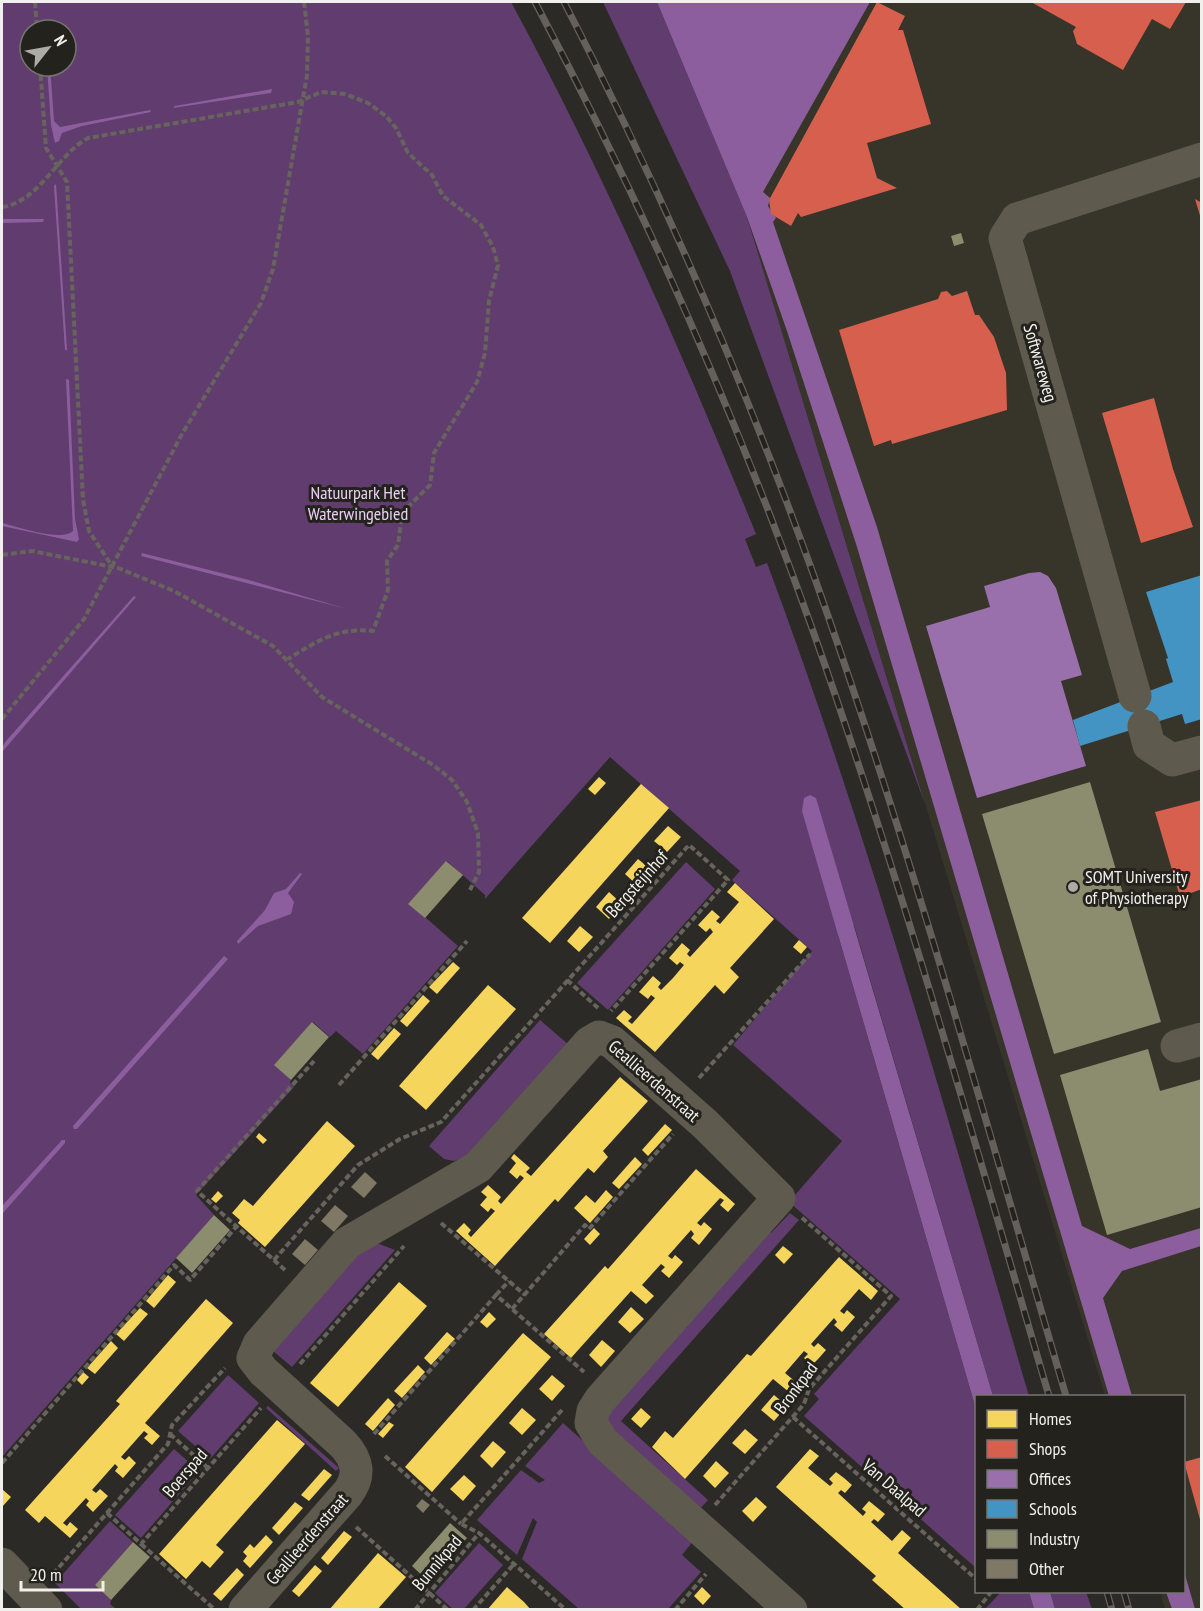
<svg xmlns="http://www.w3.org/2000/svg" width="1203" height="1611" font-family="'PT Sans Narrow',sans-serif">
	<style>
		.built { fill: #37342a }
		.green { fill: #603d6e; fill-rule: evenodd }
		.water { fill: #8c5e9e }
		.homes { fill: #f6d55c }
		.shops { fill: #d6604d }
		.offices { fill: #9970ab }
		.schools { fill: #4393c3 }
		.industry { fill: #8c8c6e }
		.building { fill: #7e7864 }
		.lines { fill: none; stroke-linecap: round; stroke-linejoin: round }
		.path { stroke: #67645d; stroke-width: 4; stroke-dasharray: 6 3; stroke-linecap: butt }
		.minor { stroke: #5e5a4e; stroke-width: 33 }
		.rail-casing { stroke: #64615d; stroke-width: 7 }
		.rail { stroke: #23221d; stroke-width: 4.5; stroke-dasharray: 14; stroke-linecap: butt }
		.poi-dot { fill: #acaba7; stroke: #23221d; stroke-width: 2 }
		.labels { text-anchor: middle; stroke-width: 6; stroke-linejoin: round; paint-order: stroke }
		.street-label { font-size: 18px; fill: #f1f0ec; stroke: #23221d }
		.park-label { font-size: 18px; fill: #e9cef5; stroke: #23221d }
		.poi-label { font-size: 18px; fill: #f1f0ec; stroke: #23221d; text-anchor: start }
	</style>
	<rect width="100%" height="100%" fill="#2c2a27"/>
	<path class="built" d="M657,2h544v1607h-36l-5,-17h24v-196h-79l-358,-1179z"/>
	<g class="green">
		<path d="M2,2h509c93,172 171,350 245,532l-11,5 11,28 11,-4c102,273 180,554 262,833h-36l-139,-471 -16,10 138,474v159l-172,-152 15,-17 -5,-5 86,-95 -111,-97 53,-61 -109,-96 79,-94 -80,-71 8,-9 -130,-114 -125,142v-4l-38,-34 -38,42 49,43 -95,108 -27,-23 -6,6 -17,-15 -38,42 16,16 -1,3 4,4 -98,108 18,20 -212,242zM30,30h36v36h-36z"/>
		<path d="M603,2h54l90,215 178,587 -195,-533z"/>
		<path d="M686,862l29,27 -107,121 -31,-27z"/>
		<path d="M540,1020l29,25 -97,109 -18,7 -10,-2 -15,-13z"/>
		<path d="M790,1213l9,7 -178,201 87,79 -11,12 -93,-92 162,-191 5,4z"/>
		<path d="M377,1243l18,7 -103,117 -20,-17 82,-99z"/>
		<path d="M228,1375l31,28 -49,56 -32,-28z"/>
		<path d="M268,1406l71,62 -3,3 -70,-63z"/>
		<path d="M563,1423l131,117 -12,15 19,17 -33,37h-89l-57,-50 15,-37 -4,-4 -16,37 -40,-35 44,-50 18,13 6,-3 -20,-14z"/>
		<path d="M174,1449l25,22 -58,67 -26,-23z"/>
		<path d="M110,1521l23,21 -38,43 16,15 -1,4 6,5h-35l-26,-26z"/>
		<path d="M479,1543l24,22 -39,44h-11l-18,-16z"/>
		<path d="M1001,1592h28l5,17h-49z"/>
		<path d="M1050,1592h36l6,17h-37z"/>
	</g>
	<g class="water">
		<path d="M657,2h213l-107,190 7,6 -2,8 8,12 -3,4 104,305 205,699 48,23 71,-21v18l-79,25 -19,27 29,98h-23l-252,-849 -70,-216 -40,-114z"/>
		<path d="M47,66h3l4,55 6,6 90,-17 1,2 -69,14 -20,7 -3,8 -4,2 -4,-18z"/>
		<path d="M272,89l-1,4 -98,15 2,-2z"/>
		<path d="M56,184l11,166h-2l-11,-164z"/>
		<path d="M44,219l-1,3 -41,1v-4z"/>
		<path d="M66,379l3,1 6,139 4,20 -2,3 -75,-16v-3c16,4 59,19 71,8z"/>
		<path d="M142,553l107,27 98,29 -206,-53z"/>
		<path d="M134,596l2,1 -134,155v-5l5,-7z"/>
		<path d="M810,795l6,3 177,598h-17v13l-174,-598 2,-13z"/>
		<path d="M300,873l2,1 -14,19 6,9 -3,12 -33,12 -20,18 -1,-3 28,-31 9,-17 12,-4z"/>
		<path d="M224,956l4,3 -151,170h-3l-1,-3z"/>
		<path d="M62,1140h3v3l-63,71v-8z"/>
		<path d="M1184,1571l11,38h-23l-6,-17h18z"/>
		<path d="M1029,1592h21l5,17h-21z"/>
	</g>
	<g class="homes">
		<path d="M599,777l7,6 -11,12 -7,-6z"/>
		<path d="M641,784l28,24 -119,135 -28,-25z"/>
		<path d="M668,826l13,11 -14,15 -13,-11z"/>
		<path d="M638,859l13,11 -13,16 -13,-12z"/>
		<path d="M735,883l39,36 -44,49 9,9 -15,17 -9,-9 -60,67 -39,-34 8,-8 8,7 -4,4 4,3 23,-26 -4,-3 -3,4 -9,-7 14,-16 8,7 -3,4 3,3 12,-12 11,-13 -4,-3 -3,3 -8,-7 13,-15 8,7 -3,4 3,3 23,-25 -3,-4 -4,4 -8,-7 14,-15 8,7 -4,4 4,3 19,-22 -12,-10z"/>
		<path d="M609,892l13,12 -13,15 -13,-12z"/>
		<path d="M580,926l13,11 -14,15 -12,-11z"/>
		<path d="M799,940l8,7 -6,7 -8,-7z"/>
		<path d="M453,962l7,6 -23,26 -8,-7z"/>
		<path d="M488,985l28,24 -90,101 -27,-24z"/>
		<path d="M423,995l7,6 -23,26 -7,-6z"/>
		<path d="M394,1028l7,6 -23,26 -7,-6z"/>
		<path d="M620,1077l28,24 -45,50 5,6 -14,16 -6,-5 -30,34 -3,-3 -60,67 -39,-35 8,-8 7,7 -3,4 3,3 24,-26 -4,-3 -3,4 -8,-7 7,-8 -6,-5 7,-7 13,12 -3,4 3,3 23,-26 -4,-3 -3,4 -8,-7 7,-9 -5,-5 3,-4 16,14 -4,4 5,4z"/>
		<path d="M327,1121l28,25 -90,101 -27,-24 2,-3 -8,-7 12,-14 9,7z"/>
		<path d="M665,1124l7,6 -24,26 -6,-6z"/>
		<path d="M259,1133l8,7 -4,4 -7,-7z"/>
		<path d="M635,1157l7,7 -23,25 -7,-6z"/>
		<path d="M696,1169l39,35 -7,8 -8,-7 4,-5 -4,-2 -23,25 4,3 3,-4 8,7 -13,16 -8,-7 3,-4 -3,-4 -23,26 4,3 3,-4 8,7 -14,16 -8,-7 4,-4 -4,-3 -19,21 12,11 -8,8 -15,-13 -60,67 -27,-24 61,-68 3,3z"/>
		<path d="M606,1190l7,7 -23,26 -16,-15 12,-13 9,8z"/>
		<path d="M218,1191l5,5 -7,7 -5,-4z"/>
		<path d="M594,1228l6,6 -10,11 -6,-6z"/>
		<path d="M783,1246l10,8 -9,10 -9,-9z"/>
		<path d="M839,1257l39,34 -7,9 -12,-11 -19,22 4,3 3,-4 8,7 -13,15 -8,-7 3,-3 -3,-4 -23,26 3,3 4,-4 8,7 -7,8 -7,7 -8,-7 4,-4 -4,-3 -19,22 12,10 -8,9 -16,-13 -88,100 -33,-32 13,-16 8,7 74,-84 4,2z"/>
		<path d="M168,1275l8,7 -22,26 -8,-7z"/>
		<path d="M399,1282l28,24 -89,101 -28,-24z"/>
		<path d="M206,1299l27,24 -88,100 15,13 -8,9 -8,-7 4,-4 -4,-3 -23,26 4,3 4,-4 7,7 -13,15 -8,-7 3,-4 -3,-3 -23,26 4,3 4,-4 8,7 -15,16 -7,-7 3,-4 -3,-3 -23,25 4,3 3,-4 8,7 -8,9 -25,-22 -6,7 -14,-13 95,-106 -4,-3z"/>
		<path d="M631,1307l13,12 -14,14 -12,-11z"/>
		<path d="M140,1308l8,6 -24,27 -8,-7z"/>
		<path d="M489,1312l7,7 -9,9 -7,-6z"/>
		<path d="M447,1332l8,7 -24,26 -7,-7z"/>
		<path d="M523,1333l28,24 -119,135 -27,-25z"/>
		<path d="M602,1340l13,11 -14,16 -12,-12z"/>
		<path d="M111,1341l7,7 -23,26 -8,-6z"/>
		<path d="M418,1365l7,7 -23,26 -8,-7z"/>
		<path d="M83,1372l6,5 -7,8 -5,-5z"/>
		<path d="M552,1375l13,11 -13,15 -13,-12z"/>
		<path d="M774,1395l13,11 -13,15 -13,-11z"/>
		<path d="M388,1398l7,7 -22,26 -8,-7z"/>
		<path d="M522,1408l14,12 -14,15 -13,-12z"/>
		<path d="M641,1408l10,9 -10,11 -10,-9z"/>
		<path d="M277,1420l28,24 -89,101 8,7 -14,16 -8,-7 -16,18 -27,-25z"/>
		<path d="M389,1422l5,3 -11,13 -5,-4z"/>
		<path d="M745,1429l13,11 -13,14 -13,-11z"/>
		<path d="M493,1441l13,11 -14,16 -12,-12z"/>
		<path d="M810,1449l9,7 -11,12 22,18 3,-3 -4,-4 7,-7 8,6 8,7 -7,8 -4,-3 -3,3 25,23 3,-4 -4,-3 7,-8 16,13 -7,8 -4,-3 -3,3 21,19 10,-11 9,8 -13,15 64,57h-56l-34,-30 4,-4 -100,-89z"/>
		<path d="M716,1461l13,12 -14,15 -12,-12z"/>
		<path d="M324,1469l8,6 -23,26 -8,-6z"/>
		<path d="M464,1475l12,11 -13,15 -13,-12z"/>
		<path d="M2,1489l9,8 -9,10z"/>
		<path d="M756,1497l11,10 -14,15 -11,-11z"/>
		<path d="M295,1502l8,6 -24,27 -7,-7z"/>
		<path d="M344,1531l8,6 -24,28 -7,-7z"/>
		<path d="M266,1535l7,7 -23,26 -7,-7 4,-5 -4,-4 7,-8 4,4z"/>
		<path d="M378,1553l28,24 -29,33h-48z"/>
		<path d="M315,1565l7,6 -23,26 -7,-6z"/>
		<path d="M237,1568l7,7 -23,26 -8,-7z"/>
		<path d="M507,1587l17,15 7,8h-44z"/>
		<path d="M702,1587l9,9 -8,9 -9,-9z"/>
	</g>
	<g class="shops">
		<path d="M877,2l28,14 -7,14h5l28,94 -64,19 10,35 20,10 -96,29 -3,-4 -7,13 -20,-12 -2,-14z"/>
		<path d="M1031,2h155l-16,27 -18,-10 -29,51 -46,-26 -4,-13 3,-4z"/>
		<path d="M1195,199l7,4v16h-1z"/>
		<path d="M947,291l5,5 15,-5 8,24h4l15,22 12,36 1,37 -115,34 -1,-4 -17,6 -35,-116 99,-31 3,-7z"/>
		<path d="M1154,398l19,71 20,58 -52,16 -39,-130z"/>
		<path d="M1202,800v89l-22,8 -25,-85z"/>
		<path d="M1202,1457v65l-1,1 -17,-61z"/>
	</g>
	<path class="offices" d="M1040,572l8,4 8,12 26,87 -21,6 25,85 -109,32 -51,-172 64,-19 -6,-21 45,-13z"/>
	<path class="schools" d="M1202,575v144l-17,5 -3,-10 -102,32 -7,-26 100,-38 -7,-23 2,-1 -22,-66z"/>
	<g class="industry">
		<path d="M961,233l3,10 -10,3 -3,-10z"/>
		<path d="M1090,782l71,240 -107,32 -72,-240z"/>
		<path d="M446,861l17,14 -38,43 -17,-14z"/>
		<path d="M312,1022l17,15 -38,43 -17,-15z"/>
		<path d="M1148,1049l12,42 42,-12v128l-95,28 -47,-160z"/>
		<path d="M214,1215l16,15 -38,43 -16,-15z"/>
		<path d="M450,1523l17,15 -39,43 -16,-15z"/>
		<path d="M133,1542l17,15 -39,43 -16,-15z"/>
	</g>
	<g class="building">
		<path d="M365,1172l12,11 -13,15 -13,-11z"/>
		<path d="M335,1205l13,11 -14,16 -13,-11z"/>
		<path d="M305,1239l13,11 -13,15 -13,-11z"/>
		<path d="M422,1499l8,6 -7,8 -7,-7z"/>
	</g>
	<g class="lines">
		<g class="path">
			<path d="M35,2l2,28"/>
			<path d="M40,66l6,82 21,34 16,318 6,31 23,35"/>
			<path d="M2,207c37,-5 55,-52 86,-69l210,-36 23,-10 24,2 23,9 18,13 10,12 12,25 24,22 11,21 38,29 12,22 5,18 -9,36 -4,52 -8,29 -43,71 -4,32 -23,23 -6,14 -3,23 -11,16 1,29 -15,41c-35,-4 -56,10 -85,28"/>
			<path d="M2,555l30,-4 86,17 56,23 99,55 49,51 111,68 19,15 15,22 11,31 1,39 -9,18"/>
			<path d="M2,719l82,-100 98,-185 79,-131 12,-34 34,-194 1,-39 -4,-34"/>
			<path d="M567,980l31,28"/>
			<path d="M699,1078l111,-124"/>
			<path d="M339,1085l128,-144"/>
			<path d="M441,1223l84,72"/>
			<path d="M274,1260l84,-95 42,-26 41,-17 248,-277 39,35 -117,131"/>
			<path d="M285,1270l-88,-79 117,-130"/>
			<path d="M496,1295l13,-14"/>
			<path d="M512,1309l73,-84 4,4 84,-95"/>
			<path d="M300,1364l104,-118"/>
			<path d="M562,1410l-101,114 18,9 87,77"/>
			<path d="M793,1417l183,162"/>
			<path d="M170,1434l38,34"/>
			<path d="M374,1434l122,-139 88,77"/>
			<path d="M385,1456l76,68"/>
			<path d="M2,1463l172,-198 16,15 46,-53"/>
			<path d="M715,1505l89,-101 5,-15 82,-93 -91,-80"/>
			<path d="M107,1513l34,31 120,-136"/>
			<path d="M356,1527l92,83"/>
			<path d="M141,1544l73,65"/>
			<path d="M53,1574l115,-130 4,-19 53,-57"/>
			<path d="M415,1610l64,-77"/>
			<path d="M473,1610l41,-46"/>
			<path d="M675,1610l31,-36"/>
			<path d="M977,1610l14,-18"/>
		</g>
		<g class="minor">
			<path d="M1135,696l-130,-458 12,-19 185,-60"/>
			<path d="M1144,726l5,19 23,15 30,-8"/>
			<path d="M1177,1046l25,-7"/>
			<path d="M2,1564l44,46"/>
			<path d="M245,1610l102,-116c14,-18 11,-34 -4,-50l-80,-73 -10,-13 6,-14 88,-101 131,-76 111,-124 10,-6 13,5 93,82 74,74 -179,202 -7,11 -2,12 12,19 188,168"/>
		</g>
		<g class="rail-casing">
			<g id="rail">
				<path d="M535,2c107,202 201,412 278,629 89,252 161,509 236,765"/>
				<path d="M564,2c96,186 179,377 250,574 96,270 172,546 252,820"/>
				<path d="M1107,1592l5,18"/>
				<path d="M1124,1592l5,18"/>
			</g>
		</g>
		<use href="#rail" class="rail"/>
	</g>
	<circle class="poi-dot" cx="1073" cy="887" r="6"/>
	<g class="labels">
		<g class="street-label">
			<text transform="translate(1040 363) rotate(74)" y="6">Softwareweg</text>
			<text transform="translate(637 884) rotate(-48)" y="6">Bergsteijnhof</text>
			<text transform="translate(654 1081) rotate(41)" y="6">Geallieerdenstraat</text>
			<text transform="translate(796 1388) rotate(-53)" y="6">Bronkpad</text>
			<text transform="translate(185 1473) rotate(-49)" y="6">Boerspad</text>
			<text transform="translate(894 1488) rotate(41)" y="6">Van Daalpad</text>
			<text transform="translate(307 1539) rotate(-49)" y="6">Geallieerdenstraat</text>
			<text transform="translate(437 1563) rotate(-50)" y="6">Bunnikpad</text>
		</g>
		<g class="park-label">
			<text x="358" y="499">Natuurpark Het<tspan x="358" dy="21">Waterwingebied</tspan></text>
		</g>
		<g class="poi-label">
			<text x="1085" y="883">SOMT University<tspan x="1085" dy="21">of Physiotherapy</tspan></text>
		</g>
	</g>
	<rect width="1203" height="1611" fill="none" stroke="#f1f0ec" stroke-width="6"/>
	<rect x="975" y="1395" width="210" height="198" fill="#23221d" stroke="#757470" stroke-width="1.5"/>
	<rect x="987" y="1410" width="30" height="18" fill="#f6d55c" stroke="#757470" stroke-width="1.5"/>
	<text x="1029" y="1425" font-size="18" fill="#f1f0ec">Homes</text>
	<rect x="987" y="1440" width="30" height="18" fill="#d6604d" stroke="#757470" stroke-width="1.5"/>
	<text x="1029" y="1455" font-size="18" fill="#f1f0ec">Shops</text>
	<rect x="987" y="1470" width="30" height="18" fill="#9970ab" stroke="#757470" stroke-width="1.5"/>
	<text x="1029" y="1485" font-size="18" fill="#f1f0ec">Offices</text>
	<rect x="987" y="1500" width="30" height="18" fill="#4393c3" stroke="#757470" stroke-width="1.5"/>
	<text x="1029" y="1515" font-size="18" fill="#f1f0ec">Schools</text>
	<rect x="987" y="1530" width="30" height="18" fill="#8c8c6e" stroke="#757470" stroke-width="1.5"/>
	<text x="1029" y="1545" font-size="18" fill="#f1f0ec">Industry</text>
	<rect x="987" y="1560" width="30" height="18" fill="#7e7864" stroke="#757470" stroke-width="1.5"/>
	<text x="1029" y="1575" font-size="18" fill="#f1f0ec">Other</text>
	<g transform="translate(48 48) rotate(59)"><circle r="28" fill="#23221d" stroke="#757470" stroke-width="1.5"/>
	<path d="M0-4.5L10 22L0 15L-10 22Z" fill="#acaba7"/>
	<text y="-9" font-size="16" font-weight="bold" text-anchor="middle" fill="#f1f0ec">N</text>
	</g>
	<path d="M21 1581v9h82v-9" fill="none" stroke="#f1f0ec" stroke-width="3"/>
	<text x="30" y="1581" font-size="18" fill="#f1f0ec" stroke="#23221d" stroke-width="4.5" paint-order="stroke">20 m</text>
</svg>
